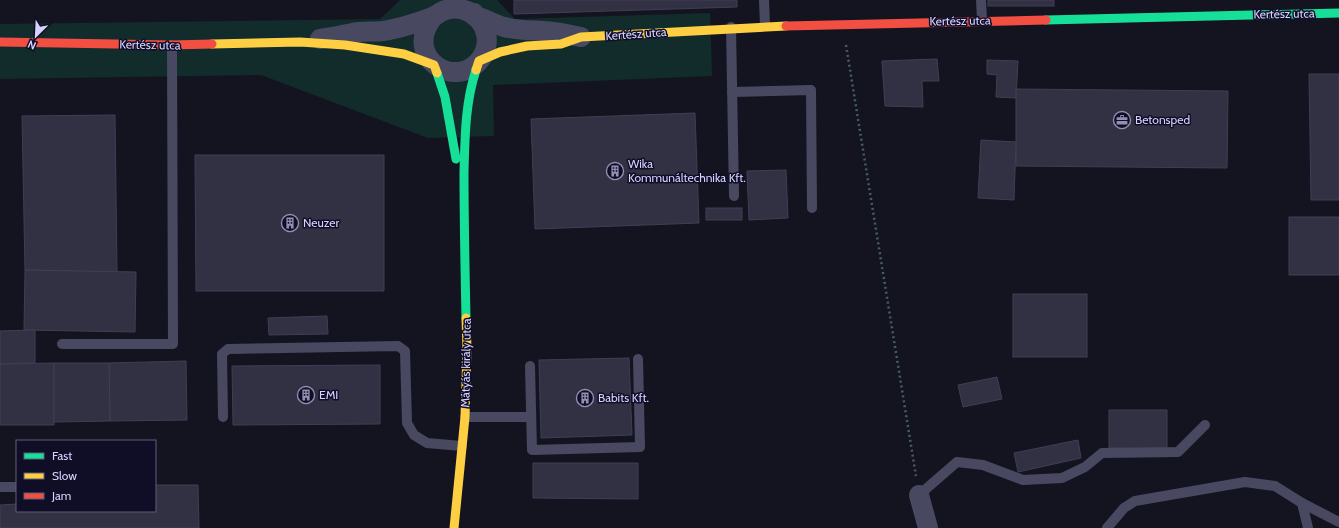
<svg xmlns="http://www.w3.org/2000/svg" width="1339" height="528" font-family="Cabin,sans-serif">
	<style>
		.green { fill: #112c2a }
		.building { fill: #323143; stroke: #403e55 }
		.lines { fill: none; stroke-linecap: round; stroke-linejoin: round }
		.path { stroke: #485b67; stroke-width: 2.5; stroke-dasharray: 2 3; stroke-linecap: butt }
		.lane { stroke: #484961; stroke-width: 10 }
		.street { stroke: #484961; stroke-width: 20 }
		.fast { stroke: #16e098; stroke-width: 9 }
		.slow { stroke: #ffcf43; stroke-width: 9 }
		.jam { stroke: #f24e42; stroke-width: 9 }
		.labels { text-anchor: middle; stroke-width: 3; stroke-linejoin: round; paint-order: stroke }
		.street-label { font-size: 12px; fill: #d4d3ff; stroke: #100e26 }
		.poi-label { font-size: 12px; fill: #d4d3ff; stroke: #100e26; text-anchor: start }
	</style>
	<rect width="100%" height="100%" fill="#141420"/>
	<path class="green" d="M400,0h97l18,19 195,-6 2,63 -219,9 1,51 -66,2 -167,-63 -261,4v-55l380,-5z"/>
	<g class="building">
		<path d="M514,0h223v7l-223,7z"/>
		<rect x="988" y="0" width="66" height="6"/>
		<path d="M937,59l2,22h-17l1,26 -38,-1 -3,-45z"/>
		<path d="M987,60l31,1 -2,37 -20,-1 1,-22 -10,-1z"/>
		<path d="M1309,74h30v126h-28z"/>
		<path d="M1016,89l212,2 -1,77 -211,-2z"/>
		<path d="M695,113l4,110 -164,6 -4,-110z"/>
		<path d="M115,115l2,157 -92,-2 -3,-154z"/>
		<path d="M981,140l35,2 -2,58 -36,-2z"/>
		<path d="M195,155h189v136h-188z"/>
		<path d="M786,170l2,48 -39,2 -2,-49z"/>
		<rect x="706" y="208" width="36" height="12"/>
		<rect x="1289" y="217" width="50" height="58"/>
		<path d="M25,270l111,2 -1,60 -111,-2z"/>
		<rect x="1013" y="294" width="74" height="63"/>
		<path d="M327,316l1,18 -59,1 -1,-17z"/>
		<path d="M35,330v33l-35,1v-33z"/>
		<path d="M629,358l3,77 -91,3 -2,-78z"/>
		<path d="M186,361l1,59 -77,1 -1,-58z"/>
		<path d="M54,363v62h-54v-61z"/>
		<path d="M54,363h55l1,58 -56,1z"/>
		<path d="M380,365v59l-147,1 -1,-59z"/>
		<path d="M997,377l5,22 -39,8 -5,-22z"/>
		<path d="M1109,410h58v39l-58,-1z"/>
		<path d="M1078,440l3,18 -63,14 -4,-19z"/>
		<path d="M533,463h105v36l-105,-1z"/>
		<path d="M155,485h43l1,43h-199v-23l17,-1v7h138z"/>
	</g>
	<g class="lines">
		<path class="path" d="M846,45l70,431"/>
		<g class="lane">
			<path d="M764,0l1,26"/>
			<path d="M981,0l1,20"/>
			<path d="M731,27l3,169"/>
			<path d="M732,92l79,-2 1,118"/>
			<path d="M62,344h111l-1,-299"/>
			<path d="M530,366l2,84 108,-3 -2,-88"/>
			<path d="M223,417l-1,-63 6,-5 170,-3 7,5 2,72 7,12 13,8 35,3"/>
			<path d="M465,417h66"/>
			<path d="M0,487h17"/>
			<path d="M919,495l38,-33 26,3 40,15 39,-2 23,-11 17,-14 76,-1 27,-27"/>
			<path d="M1302,503l6,25"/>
			<path d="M1107,528l17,-20 11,-7 110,-19 30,4 27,17 37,19"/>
		</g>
		<g class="street">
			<path d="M474,13l1,3c10,2 18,8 29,11 16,4 33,3 49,5 9,1 19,3 28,5"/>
			<path d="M320,39c13,-2 26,-5 39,-7 8,-1 16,0 24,-1 14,-2 36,-9 50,-14 4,-2 7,-5 10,-6 7,-3 15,-3 21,-1 11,3 20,13 22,24 2,7 0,17 -4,23 -25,37 -82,-1 -48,-41"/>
			<path d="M919,495l9,33"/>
		</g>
		<g class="fast">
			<path d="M1046,20l293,-7"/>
			<path d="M437,73l8,24 11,62"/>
			<path d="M466,318c-1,-48 -2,-97 -2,-146 1,-34 1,-69 12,-102"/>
		</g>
		<g class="slow">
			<path d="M212,44l88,-2 45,3 59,9 30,11 3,8"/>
			<path d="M476,70l3,-9 21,-9 27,-6 34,-2 20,-7 205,-11"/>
			<path d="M454,528l11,-111 2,-68 -1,-31"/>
		</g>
		<g class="jam">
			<path d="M786,26l260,-6"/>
			<path d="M0,42l172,3 40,-1"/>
		</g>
	</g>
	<defs>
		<g id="office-ring" transform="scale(0.9)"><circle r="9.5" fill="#100e26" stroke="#9190b1" stroke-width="1.5"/><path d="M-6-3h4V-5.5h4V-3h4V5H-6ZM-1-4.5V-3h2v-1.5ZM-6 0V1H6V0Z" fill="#9190b1"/></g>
		<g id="building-ring" transform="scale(0.9)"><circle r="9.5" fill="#100e26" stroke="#9190b1" stroke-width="1.5"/><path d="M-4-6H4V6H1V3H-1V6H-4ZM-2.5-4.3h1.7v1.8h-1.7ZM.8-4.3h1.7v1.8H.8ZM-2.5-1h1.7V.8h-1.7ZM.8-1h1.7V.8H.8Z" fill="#9190b1"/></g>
	</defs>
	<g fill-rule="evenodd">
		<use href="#office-ring" x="1122" y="120"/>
		<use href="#building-ring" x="615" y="171"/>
		<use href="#building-ring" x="290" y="223"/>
		<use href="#building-ring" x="306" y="395"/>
		<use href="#building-ring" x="585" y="398"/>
	</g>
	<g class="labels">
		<g class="street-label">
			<text transform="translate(1284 14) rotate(-1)" y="4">Kertész utca</text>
			<text transform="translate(960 21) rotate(-1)" y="4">Kertész utca</text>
			<text transform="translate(636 34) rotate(-4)" y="4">Kertész utca</text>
			<text transform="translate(150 45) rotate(1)" y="4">Kertész utca</text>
			<text transform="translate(466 363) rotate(-89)" y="4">Mátyás király utca</text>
		</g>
		<g class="poi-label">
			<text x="1135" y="124">Betonsped</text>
			<text x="628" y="168">Wika<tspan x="628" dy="14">Kommunáltechnika Kft.</tspan></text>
			<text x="303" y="227">Neuzer</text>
			<text x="319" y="399">EMI</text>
			<text x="598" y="402">Babits Kft.</text>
		</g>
	</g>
	<rect x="16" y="440" width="140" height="72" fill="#100e26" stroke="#5e5d7d"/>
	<rect x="24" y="453" width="20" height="6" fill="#16e098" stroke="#5e5d7d"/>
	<text x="52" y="460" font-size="12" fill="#d4d3ff">Fast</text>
	<rect x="24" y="473" width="20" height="6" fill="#ffcf43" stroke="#5e5d7d"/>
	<text x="52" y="480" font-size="12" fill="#d4d3ff">Slow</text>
	<rect x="24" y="493" width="20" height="6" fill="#f24e42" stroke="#5e5d7d"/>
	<text x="52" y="500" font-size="12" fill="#d4d3ff">Jam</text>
	<g transform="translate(36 36) rotate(204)" stroke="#100e26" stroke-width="3" paint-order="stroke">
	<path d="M0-3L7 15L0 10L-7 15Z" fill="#d4d3ff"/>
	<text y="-6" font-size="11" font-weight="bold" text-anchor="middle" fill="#d4d3ff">N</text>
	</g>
</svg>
